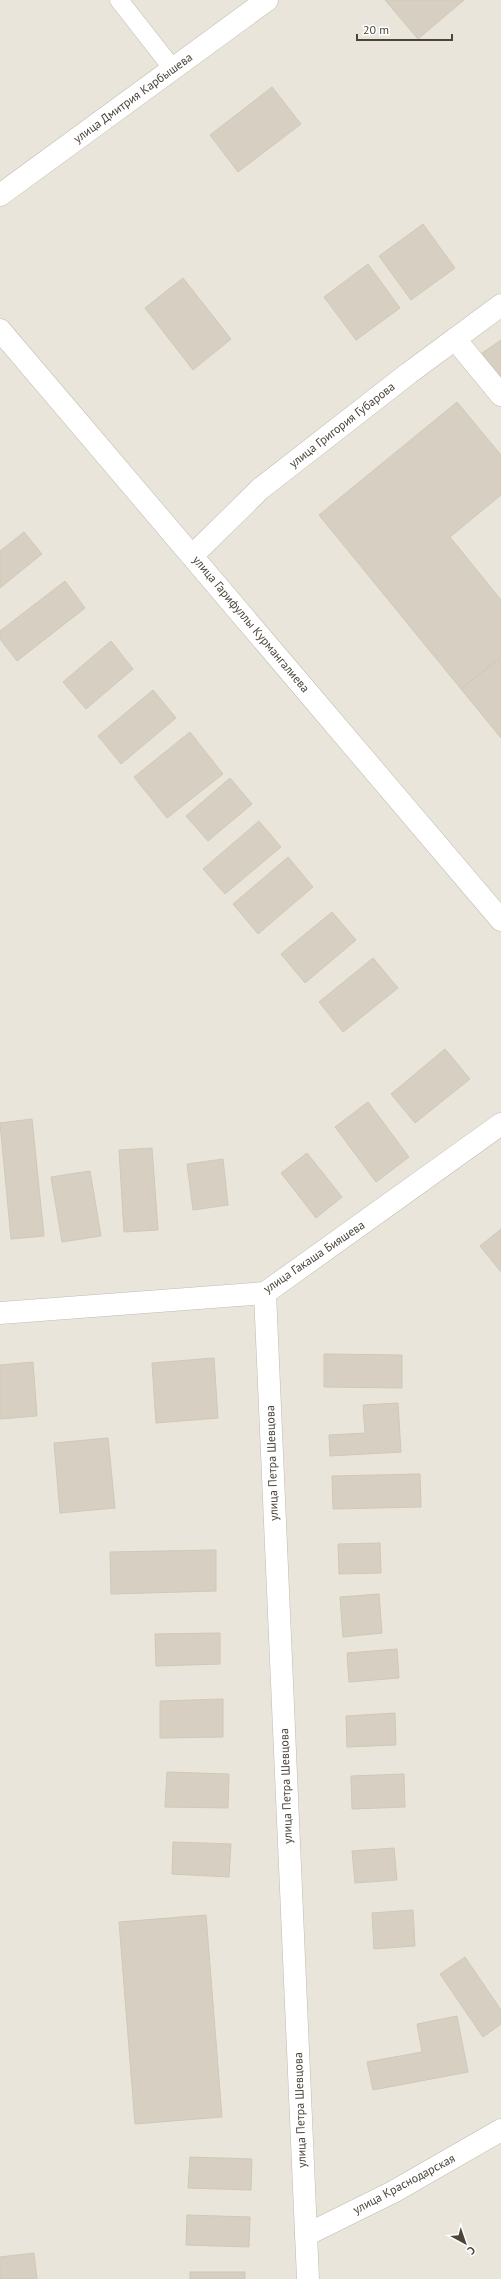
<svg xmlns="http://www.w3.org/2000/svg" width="501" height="2279" font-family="'PT Sans',sans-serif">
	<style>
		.residential { fill: #e9e5db }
		.building { fill: #d7d0c2; stroke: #d1c8b5 }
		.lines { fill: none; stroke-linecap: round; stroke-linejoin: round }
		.service-casing { stroke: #c1bbaf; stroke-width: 19 }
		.minor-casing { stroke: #c1bbaf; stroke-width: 23 }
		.tertiary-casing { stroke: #c1bbaf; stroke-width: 23 }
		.service { stroke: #fff; stroke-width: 18 }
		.minor { stroke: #fff; stroke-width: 22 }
		.tertiary { stroke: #fff; stroke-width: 22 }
		.labels { text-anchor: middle; stroke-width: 3; stroke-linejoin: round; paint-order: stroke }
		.street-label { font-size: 12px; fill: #4a443a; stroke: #fff }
	</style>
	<rect width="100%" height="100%" fill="#f5f3ec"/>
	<rect class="residential" x="0" y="0" width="501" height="2279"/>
	<g class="building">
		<path d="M385,0h79l-46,39z"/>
		<path d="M272,87l29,37 -63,48 -28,-37z"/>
		<path d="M423,224l32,44 -44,32 -32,-44z"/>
		<path d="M368,264l32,44 -44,32 -32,-43z"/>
		<path d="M183,278l48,61 -38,31 -48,-62z"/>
		<path d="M501,340v40l-19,-27z"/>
		<path d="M457,402l44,53v40l-51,42 51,63v57l-40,32 -142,-174z"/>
		<path d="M24,532l18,22 -42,34v-37z"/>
		<path d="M65,581l20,27 -68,53 -17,-22v-8z"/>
		<path d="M111,641l22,28 -47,40 -23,-27z"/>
		<path d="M501,657v81l-40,-49z"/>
		<path d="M153,690l23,28 -55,46 -23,-28z"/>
		<path d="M190,732l33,42 -56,44 -33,-41z"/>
		<path d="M230,778l22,26 -44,37 -22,-25z"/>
		<path d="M259,821l22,26 -56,47 -22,-25z"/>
		<path d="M288,857l25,30 -55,47 -25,-30z"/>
		<path d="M332,912l24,28 -51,43 -24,-29z"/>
		<path d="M373,958l25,30 -55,44 -24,-30z"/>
		<path d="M445,1049l25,30 -55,44 -24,-29z"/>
		<path d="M368,1102l41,55 -33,25 -41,-55z"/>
		<path d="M32,1119l12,117 -33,3 -11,-116z"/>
		<path d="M152,1148l6,82 -34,2 -5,-82z"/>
		<path d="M307,1153l35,44 -26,21 -35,-45z"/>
		<path d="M223,1159l5,46 -35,5 -6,-46z"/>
		<path d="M90,1171l11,65 -39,6 -11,-65z"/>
		<path d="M501,1229v43l-21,-26z"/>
		<path d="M324,1354l78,1v33l-78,-1z"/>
		<path d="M214,1358l4,60 -62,5 -4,-60z"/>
		<path d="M33,1362l4,54 -37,3v-54z"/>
		<path d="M398,1403l3,49 -71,4 -1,-21 36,-2 -2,-28z"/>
		<path d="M108,1438l7,70 -55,5 -6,-70z"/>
		<path d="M420,1474l1,33 -88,2 -1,-33z"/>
		<path d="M380,1543l1,30 -42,1 -1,-30z"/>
		<path d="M216,1550v41l-105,3 -1,-42z"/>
		<path d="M379,1594l3,39 -39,4 -3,-40z"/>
		<path d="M220,1633v31l-64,2 -1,-32z"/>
		<path d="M397,1649l2,29 -50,4 -2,-29z"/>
		<path d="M223,1699v38l-63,1v-37z"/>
		<path d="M395,1713l1,32 -49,2 -1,-31z"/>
		<path d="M167,1772l62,2 -1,34 -63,-1z"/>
		<path d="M404,1774l1,33 -53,2 -1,-33z"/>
		<path d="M173,1842l58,2 -2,33 -57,-3z"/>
		<path d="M394,1848l3,32 -42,3 -3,-32z"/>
		<path d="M413,1910l2,36 -41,3 -2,-36z"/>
		<path d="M206,1915l16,202 -87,7 -16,-202z"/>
		<path d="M465,1957l36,53v14l-18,13 -43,-63z"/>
		<path d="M457,2016l11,56 -95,18 -6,-28 55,-10 -5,-28z"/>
		<path d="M190,2157l62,2 -1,31 -63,-2z"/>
		<path d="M187,2215l63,2 -1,30 -63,-2z"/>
		<path d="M34,2253l3,26h-37v-22z"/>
		<rect x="190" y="2272" width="55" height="7"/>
	</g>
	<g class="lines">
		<g class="service-casing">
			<path id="service" d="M119,0l54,69"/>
		</g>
		<g class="minor-casing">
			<g id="minor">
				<path d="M455,339l46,56"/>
				<path d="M193,555l67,-66 149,-116 92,-68"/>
				<path d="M265,1293l43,986"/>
				<path d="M0,1313l265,-20 236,-169"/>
				<path d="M306,2235l87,-43 108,-62"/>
			</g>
		</g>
		<g class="tertiary-casing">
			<g id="tertiary">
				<path d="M0,195l267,-195"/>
				<path d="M0,330l501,590"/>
			</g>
		</g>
		<use href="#service" class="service"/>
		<use href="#minor" class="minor"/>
		<use href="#tertiary" class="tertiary"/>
	</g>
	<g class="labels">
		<g class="street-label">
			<text transform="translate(133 98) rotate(-36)" y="4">улица Дмитрия Карбышева</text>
			<text transform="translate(342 425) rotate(-38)" y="4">улица Григория Губарова</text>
			<text transform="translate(251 624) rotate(50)" y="4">улица Гарифуллы Курмангалиева</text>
			<text transform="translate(314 1257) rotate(-34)" y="4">улица Гакаша Бияшева</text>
			<text transform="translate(272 1463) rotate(-92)" y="4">улица Петра Шевцова</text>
			<text transform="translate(286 1786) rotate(-92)" y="4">улица Петра Шевцова</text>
			<text transform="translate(300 2110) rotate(-92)" y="4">улица Петра Шевцова</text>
			<text transform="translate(404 2184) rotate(-28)" y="4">улица Краснодарская</text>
		</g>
	</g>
	<g transform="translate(465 2243) rotate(140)" stroke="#ffffff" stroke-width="3" paint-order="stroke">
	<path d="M0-3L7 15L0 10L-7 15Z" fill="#4a443a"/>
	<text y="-6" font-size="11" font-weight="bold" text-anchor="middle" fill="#4a443a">С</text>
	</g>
	<path d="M357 34v6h95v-6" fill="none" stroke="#4a443a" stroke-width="2"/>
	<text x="363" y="34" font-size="12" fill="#4a443a" stroke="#ffffff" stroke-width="3" paint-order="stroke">20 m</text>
</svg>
